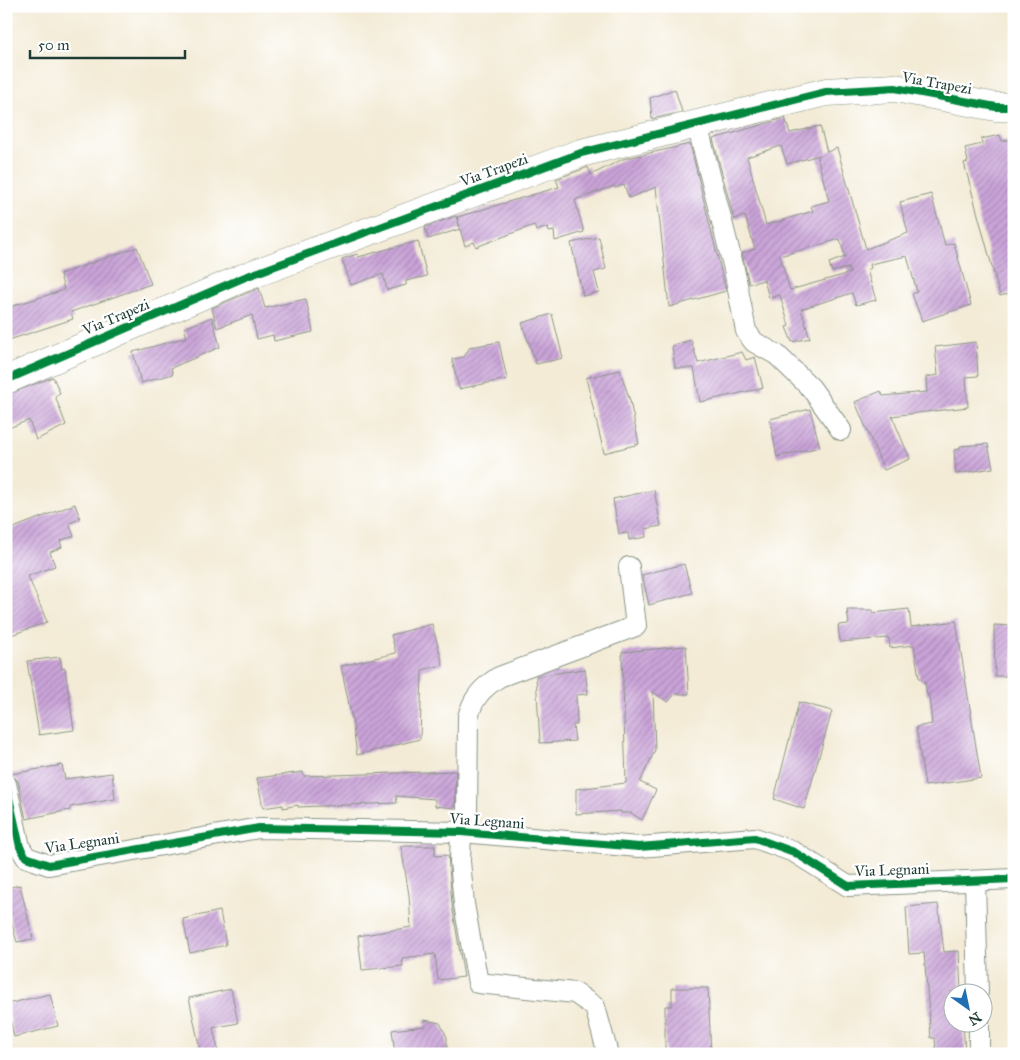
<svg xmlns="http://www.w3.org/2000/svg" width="1020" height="1060" font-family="'IM FELL Great Primer',serif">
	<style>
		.building { fill: url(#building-hatch); fill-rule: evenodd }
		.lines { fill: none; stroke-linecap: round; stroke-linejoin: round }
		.street-casing { stroke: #899485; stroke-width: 22 }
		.secondary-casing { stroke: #899485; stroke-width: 29 }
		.street { stroke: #fff; stroke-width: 20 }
		.secondary { stroke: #fff; stroke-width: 28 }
		.cycleway-casing { stroke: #fff; stroke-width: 11 }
		.cycleway { stroke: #00873e; stroke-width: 8 }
		.labels { text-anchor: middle; stroke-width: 4.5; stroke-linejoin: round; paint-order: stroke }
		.street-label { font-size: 15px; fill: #1f3d34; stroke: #fff }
	</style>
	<defs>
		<pattern id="building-hatch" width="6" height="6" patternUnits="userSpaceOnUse" patternTransform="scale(1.25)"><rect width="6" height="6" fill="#cba4d9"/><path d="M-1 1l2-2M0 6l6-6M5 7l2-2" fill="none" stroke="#a487b1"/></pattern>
	</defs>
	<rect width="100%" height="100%" fill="#fff"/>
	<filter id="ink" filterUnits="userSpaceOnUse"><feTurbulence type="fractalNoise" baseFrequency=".02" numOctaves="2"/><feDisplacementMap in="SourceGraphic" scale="10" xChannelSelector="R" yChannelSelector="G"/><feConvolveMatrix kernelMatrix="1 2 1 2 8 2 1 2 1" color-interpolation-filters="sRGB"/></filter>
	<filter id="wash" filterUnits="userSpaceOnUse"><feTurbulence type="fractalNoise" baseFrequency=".0096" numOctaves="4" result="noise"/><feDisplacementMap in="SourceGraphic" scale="20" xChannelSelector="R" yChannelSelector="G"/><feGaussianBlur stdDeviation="1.12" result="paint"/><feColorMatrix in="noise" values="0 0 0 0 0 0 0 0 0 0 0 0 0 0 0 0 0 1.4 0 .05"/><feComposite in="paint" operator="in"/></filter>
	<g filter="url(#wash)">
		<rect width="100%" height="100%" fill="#f3ebd6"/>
		<g id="blocks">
			<g class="building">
				<path d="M675,89l7,23 -30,7 -2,-21z"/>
				<path d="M785,118l5,15 30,-7 7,26 10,-4 29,101 42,-16 -8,-31 31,-8 14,51 9,-2 17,62 -49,16 -10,-27 5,-2 -10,-36 -37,8 1,4 -4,2 9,30 -20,5 -4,-12 -51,16 9,29 -18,4 -6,-15 3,-1 -9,-31 -11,3 -5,-18 -15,4 -7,-31 13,-4 -10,-33 -11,3 -21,-80zM781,146l6,18 33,-9 -3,1 12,45 -18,5 2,5 -47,14 -19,-68zM840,239l5,18 -16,6 3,9 16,-4 2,5 -60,17 -10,-34z"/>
				<path d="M1000,135l2,6 12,-2v153l-14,4 -36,-133 4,-1 -3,-14 17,-4 -1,-5z"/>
				<path d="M690,144l36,147 -57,16 -13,-120 -27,11 -5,-13 -9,3 -1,-2 -39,14 9,32 -29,9 -1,-10 -5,1 -1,-5 -12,4 -2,-6 -58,22 -2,-5 -9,4 -5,-17 -32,10 -3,-12 31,-11 4,12 -3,-11 102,-30 -3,-8 30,-11 2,-1 3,8 32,-16z"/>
				<path d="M599,237l7,32 -12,3 5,20 -16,4 -12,-53z"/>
				<path d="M418,241l9,35 -21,5v4l-19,5 -4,-16 -32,11 -9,-26 15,-5 1,3z"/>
				<path d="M137,247l14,37 -80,28 2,7 -67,22v-33l58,-18 -4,-16z"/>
				<path d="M259,288l6,20 41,-9 7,33 -39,9 -1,-6 -16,4 -5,-24 -35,13 -5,-20z"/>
				<path d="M552,314l11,44 -27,6 -14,-41z"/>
				<path d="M212,317l8,30 -49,21 2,6 -32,9 -8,-31 54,-15 -3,-9z"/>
				<path d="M691,340l7,23 44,-11 4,8 9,-3 8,31 -63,14 -6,-34h-19l-3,-22z"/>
				<path d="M499,342l8,37 -48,10 -7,-30 12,-2 6,-10z"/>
				<path d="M976,342l2,34 -12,1 2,30 -76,9 18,43 -26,11 -29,-68 26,-11 2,5 44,-4 -1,-15 12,-2 -3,-28z"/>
				<path d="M620,370l10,31 9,43 -35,9 -18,-75z"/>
				<path d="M53,377l7,16 -5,3 11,29 -30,15 -7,-20 -23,9v-34z"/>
				<path d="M810,409l10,38 -43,10 -7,-38z"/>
				<path d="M988,444l5,24 -37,6 -2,-24 6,-1v-3z"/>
				<path d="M654,490l7,36 -16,3 1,8 -17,3 -1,-7 -9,1 -6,-35z"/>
				<path d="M75,504l5,15 -11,4 5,13 -14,5 2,6 -12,5 5,14 -27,10 19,46 -41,15v-106z"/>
				<path d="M684,564l8,29 -43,12 -7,-30z"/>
				<path d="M909,609l2,18 45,-6 25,157 -56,8 -9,-59 16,-3 -3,-28 -2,-1 -2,-12 -6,-5 -5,-33 -24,3 -1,-10 -49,4 -2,-17 11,-1 -2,-14h26v3z"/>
				<path d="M432,624l11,41 -21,5 -2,69 -63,16 -5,-36 -11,-53 55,-13 -5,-18z"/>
				<path d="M994,625l18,1 2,50h-19z"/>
				<path d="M686,646l3,48h-14l-7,8 -15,-10 2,58 -15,32 16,8 -14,30 -11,-7h-10v-2l-45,3v-25l50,-6 -4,-131z"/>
				<path d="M60,657l2,12 3,-1 9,62 -35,5 -12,-74z"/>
				<path d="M585,669l3,25 -12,1 1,30h-4l2,16 -35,2 -4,-67z"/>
				<path d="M799,702l33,9 -28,98 -30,-10z"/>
				<path d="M62,765l3,14 47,-6 3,26 -45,8v3l-44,9 -8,-38 -7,-7z"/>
				<path d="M456,771l-1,37 -20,-2v-7l-39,-3 1,7 -99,4v-2l-15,3v-3l-20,3 -6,-30 46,-6 1,4z"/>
				<path d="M401,846h34v10l13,-1 4,50 12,72 -26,3 -3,-26 -33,4 1,8 -41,4 -4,-34 53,-9 -2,-32z"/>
				<path d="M20,885l13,54 -16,3 -8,-28h-3v-26z"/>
				<path d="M938,904l6,48 15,-1 2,41h-9v30h11l2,32h-29l-1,-16h-4l-7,-85 -15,1 -3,-47z"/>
				<path d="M220,911l6,34 -36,8 -7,-34z"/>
				<path d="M672,988h36l3,66h-46v-48h7z"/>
				<path d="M231,989l7,34 -25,5 6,26h-18l-12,-56z"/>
				<path d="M50,994l8,32 -44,11 -7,-33z"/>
				<path d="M424,1020l16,3 7,14v17h-52l-3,-24 33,-4z"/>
			</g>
		</g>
	</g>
	<g filter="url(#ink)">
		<use href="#blocks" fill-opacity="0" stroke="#899485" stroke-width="1"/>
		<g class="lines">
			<g class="street-casing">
				<g id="street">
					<path d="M697,124l37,145 12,62 8,11 23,13 34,33 30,42"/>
					<path d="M6,784l14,63 6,10 23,8 210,-37 202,4 178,15 116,-9 39,14 54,34 166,-7"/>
					<path d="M975,881l3,111"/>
					<path d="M979,1022v32"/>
					<path d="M608,1054l-13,-47 -20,-14 -97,-10 -14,-79 -4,-43 1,-29 6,-16 1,-99c5,-19 14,-29 31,-40l137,-51 -7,-59"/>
				</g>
			</g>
			<g class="secondary-casing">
				<path id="secondary" d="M6,380l239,-103 336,-124 245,-61 69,-4 101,19h18"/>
			</g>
			<use href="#street" class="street"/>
			<use href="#secondary" class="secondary"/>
			<g class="cycleway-casing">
				<g id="cycleway">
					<path d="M6,380l239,-103 336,-124 245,-61 69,-4 101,19h18"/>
					<path d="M6,784l14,63 6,10 23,8 210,-37 202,4 178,15 116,-9 39,14 54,34 166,-7"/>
				</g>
			</g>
			<use href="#cycleway" class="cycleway"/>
		</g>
	</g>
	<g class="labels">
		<g class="street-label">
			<text transform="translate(937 83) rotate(10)" y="5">Via Trapezi</text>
			<text transform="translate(494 170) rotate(-20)" y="5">Via Trapezi</text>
			<text transform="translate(116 317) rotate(-23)" y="5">Via Trapezi</text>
			<text transform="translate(487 821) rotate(4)" y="5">Via Legnani</text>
			<text transform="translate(82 843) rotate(-8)" y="5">Via Legnani</text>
			<text transform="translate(892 870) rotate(-2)" y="5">Via Legnani</text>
		</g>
	</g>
	<rect width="1020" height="1060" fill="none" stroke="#fff" stroke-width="25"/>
	<g transform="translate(968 1008) rotate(147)"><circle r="24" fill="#ffffff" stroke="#a5b1ae"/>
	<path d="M0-4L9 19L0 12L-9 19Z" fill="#1f6fb2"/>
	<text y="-8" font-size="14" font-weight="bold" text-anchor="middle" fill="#1f3d34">N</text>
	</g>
	<path d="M30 50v8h155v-8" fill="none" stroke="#1f3d34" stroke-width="2.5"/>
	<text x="38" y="50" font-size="15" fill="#1f3d34" stroke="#ffffff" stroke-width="4" paint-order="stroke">50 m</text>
</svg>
